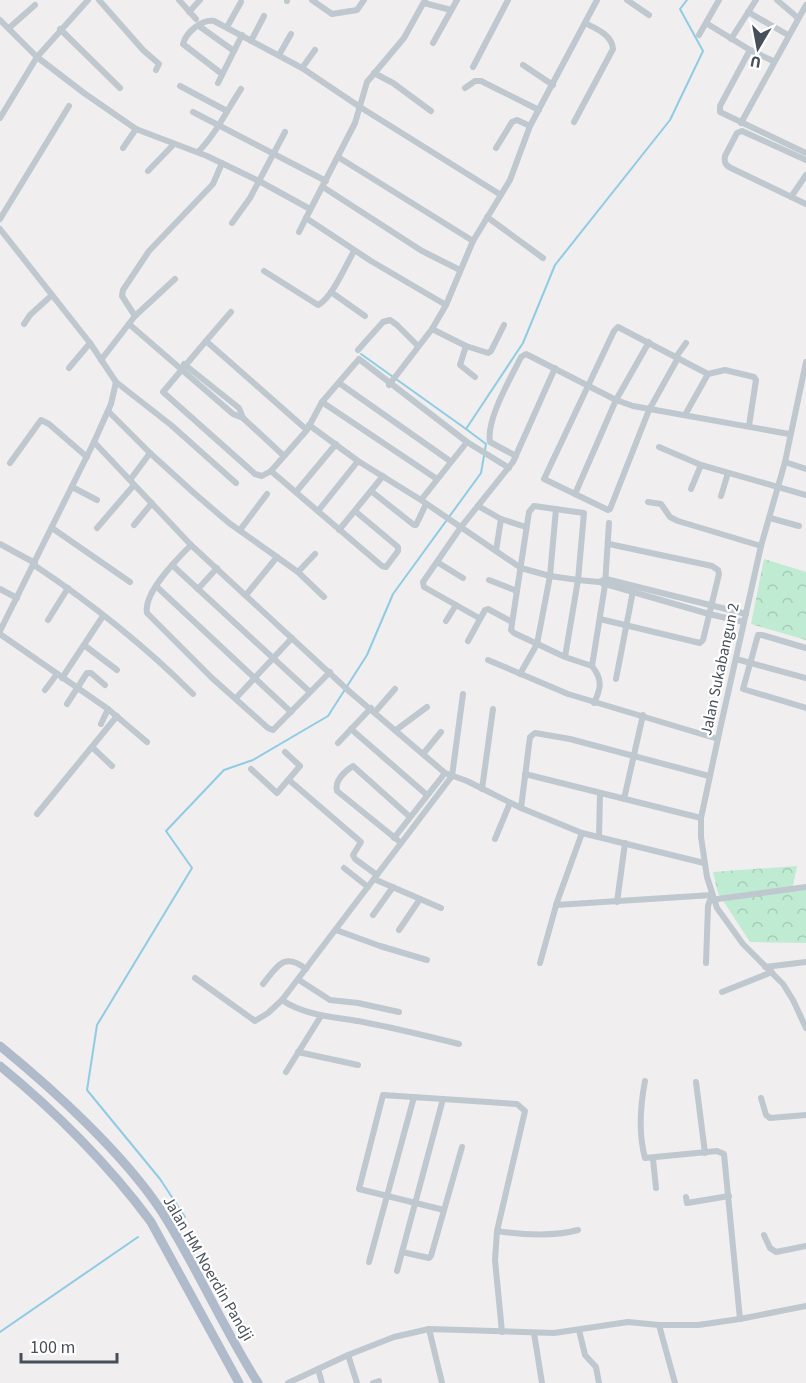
<svg xmlns="http://www.w3.org/2000/svg" width="806" height="1383" font-family="'Source Sans 3',sans-serif">
	<style>
		.forest { fill: url(#forest-crowns) }
		.lines { fill: none; stroke-linecap: round; stroke-linejoin: round }
		.stream { stroke: #8fcce4; stroke-width: 2 }
		.street { stroke: #bfc7cf; stroke-width: 6 }
		.primary { stroke: #afbbca; stroke-width: 9 }
		.labels { text-anchor: middle; stroke-width: 4.5; stroke-linejoin: round; paint-order: stroke }
		.street-label { font-size: 16px; fill: #474f59; stroke: #fff }
	</style>
	<defs>
		<pattern id="forest-crowns" width="20" height="18" patternUnits="userSpaceOnUse" patternTransform="scale(1.5)"><rect width="20" height="18" fill="#bfebd3"/><path d="M2 6a3 3 0 1 1 6 0M12 15a3 3 0 1 1 6 0" fill="none" stroke="#a6cbb7"/></pattern>
	</defs>
	<rect width="100%" height="100%" fill="#f0eeee"/>
	<g class="forest">
		<path d="M764,559l42,13v68l-55,-16z"/>
		<path d="M797,866l-4,20 13,-1v58l-56,-1 -32,-49 -5,-21z"/>
	</g>
	<g class="lines">
		<g class="stream">
			<path d="M361,354l105,75"/>
			<path d="M185,1217l-25,-38 -73,-89 10,-65 95,-157 -26,-37 58,-61 29,-10 75,-44 39,-61 26,-61 88,-121 5,-29 -20,-15 57,-86 32,-78 115,-145 33,-69 -23,-42 7,-9"/>
			<path d="M0,1332l138,-95"/>
		</g>
		<g class="street">
			<path d="M99,0l44,50 16,14 -3,6"/>
			<path d="M179,0l17,19"/>
			<path d="M312,0l20,14 25,-4 7,-10"/>
			<path d="M627,0l22,15"/>
			<path d="M777,0l21,18"/>
			<path d="M287,1v-1"/>
			<path d="M424,3l27,7"/>
			<path d="M189,12l11,-12"/>
			<path d="M748,12l40,23"/>
			<path d="M0,20l37,37 51,-57"/>
			<path d="M706,23l44,27 23,11"/>
			<path d="M199,26l35,25"/>
			<path d="M227,27l14,-25"/>
			<path d="M9,28l26,-23"/>
			<path d="M60,29l60,59"/>
			<path d="M699,35l20,-35"/>
			<path d="M731,39l25,-39"/>
			<path d="M251,41l13,-25"/>
			<path d="M433,43l24,-43"/>
			<path d="M750,50l-30,56v6l86,41"/>
			<path d="M279,55l12,-21"/>
			<path d="M523,65l30,20"/>
			<path d="M473,67l35,-67"/>
			<path d="M302,68l13,-18"/>
			<path d="M374,73l19,10 38,28"/>
			<path d="M222,74l-39,-30c3,-12 19,-25 31,-23l88,47 58,39 141,88"/>
			<path d="M218,83l24,-48"/>
			<path d="M180,86l47,25"/>
			<path d="M465,88l10,-7h6l58,29"/>
			<path d="M193,112l133,69"/>
			<path d="M0,118l37,-61 47,36 52,36 71,27 52,25 51,28"/>
			<path d="M574,122l39,-73c-1,-14 -16,-20 -28,-26"/>
			<path d="M741,123l65,-118"/>
			<path d="M123,148l13,-19"/>
			<path d="M496,148l16,-26 5,-2 13,6"/>
			<path d="M198,152c18,-18 29,-42 43,-63"/>
			<path d="M338,157l135,84"/>
			<path d="M806,160l-64,-29 -5,2 -12,23c-1,6 0,9 6,12l75,36"/>
			<path d="M148,171l26,-27"/>
			<path d="M323,187l99,64 38,19"/>
			<path d="M791,197l15,-22"/>
			<path d="M487,217l56,41"/>
			<path d="M0,219l69,-113"/>
			<path d="M232,223l18,-25 35,-66"/>
			<path d="M0,229l90,114 26,39 -5,22 -17,38 -94,189"/>
			<path d="M299,232l7,-14"/>
			<path d="M264,271l54,34c14,-7 28,-40 36,-54"/>
			<path d="M331,292l34,24"/>
			<path d="M446,305l27,-64 37,-61 20,-54 67,-126"/>
			<path d="M135,316l-13,-20 1,-6 26,-39 64,-67 9,-21"/>
			<path d="M24,324l6,-9 22,-20"/>
			<path d="M129,324l104,90 10,4"/>
			<path d="M432,329l34,17 22,7 3,-2 13,-26"/>
			<path d="M206,341l25,-29"/>
			<path d="M466,346l-6,19 15,12"/>
			<path d="M358,350l25,-28 7,-2 7,5 21,21"/>
			<path d="M676,357l10,-14"/>
			<path d="M678,358l-29,52 -39,99 -2,1 -64,-31 70,-148 4,-4 90,47 17,-4 29,7 2,3 -7,46"/>
			<path d="M101,360l34,-44 40,-37"/>
			<path d="M806,362l-21,100 -24,84 -41,183 -19,89v19l6,40 10,31 26,36 40,40 10,16 13,28"/>
			<path d="M184,364l55,44 4,10 41,38"/>
			<path d="M69,368l21,-25"/>
			<path d="M116,382l55,43 65,58"/>
			<path d="M339,383l111,78"/>
			<path d="M389,385l43,-56 14,-24 -75,-44 -65,-43 49,-95 12,-41 37,-44 21,-38"/>
			<path d="M322,402l115,77"/>
			<path d="M108,411l42,42 44,40 35,30 69,49 26,25"/>
			<path d="M685,415l23,-41"/>
			<path d="M309,425l49,36 63,39 100,68 29,8 28,4 21,2 7,-3 140,35"/>
			<path d="M307,430l-101,-89 -43,51 92,82 7,2 9,-5 36,-41 15,-28 37,-43 108,83 -46,58"/>
			<path d="M94,442l97,103 159,147 95,81 22,8 54,27 61,25 122,30"/>
			<path d="M467,442l42,26"/>
			<path d="M659,447l42,18 105,30"/>
			<path d="M516,456l-26,-14c-4,-23 21,-64 31,-85l5,-3 90,46 17,6 156,28"/>
			<path d="M785,462l21,7"/>
			<path d="M10,463l31,-43 8,4 38,33"/>
			<path d="M271,471l111,95 4,1 12,-16v-4l-43,-36"/>
			<path d="M130,480l20,-27"/>
			<path d="M72,487l25,13"/>
			<path d="M691,489l10,-24"/>
			<path d="M371,491l43,34h2l10,-21"/>
			<path d="M296,492l40,-48"/>
			<path d="M575,494l41,-94 33,-58"/>
			<path d="M721,496l7,-23"/>
			<path d="M648,502l13,2 9,13 8,4 83,25"/>
			<path d="M478,506l23,13 25,8"/>
			<path d="M318,511l40,-50"/>
			<path d="M770,518l29,8"/>
			<path d="M134,525l18,-22"/>
			<path d="M52,528l78,54"/>
			<path d="M97,528l37,-43"/>
			<path d="M240,530l27,-36"/>
			<path d="M339,530l44,-54"/>
			<path d="M0,544l35,19"/>
			<path d="M191,545c-14,14 -48,48 -44,68l65,65 56,50 5,2 57,-58"/>
			<path d="M496,551l5,-32"/>
			<path d="M437,562l26,16"/>
			<path d="M34,565c57,38 111,81 159,129"/>
			<path d="M172,565l138,127"/>
			<path d="M298,572l17,-18"/>
			<path d="M489,580l28,11"/>
			<path d="M602,583l107,31 35,8"/>
			<path d="M156,586l135,126"/>
			<path d="M0,589l17,9"/>
			<path d="M198,589l19,-21"/>
			<path d="M246,595l31,-38"/>
			<path d="M479,618l-55,-31 -1,-5 38,-55 52,-65 42,-94"/>
			<path d="M600,619l100,24 3,-3 16,-66 -1,-4 -6,-4 -103,-22"/>
			<path d="M48,620l20,-32"/>
			<path d="M446,621l10,-16"/>
			<path d="M0,634l108,75 39,33"/>
			<path d="M468,641l17,-31 3,-1 24,13"/>
			<path d="M84,645l33,25"/>
			<path d="M806,648l-44,-13h-4l-15,54 63,19"/>
			<path d="M565,657l13,-77 6,-67 -50,-7 -5,6 -18,118 3,3 51,24 27,9 13,-81 4,-62"/>
			<path d="M736,659l70,19"/>
			<path d="M488,660l80,34 150,45"/>
			<path d="M592,666c11,14 9,22 2,37"/>
			<path d="M520,674l17,-30 13,-68 6,-67"/>
			<path d="M62,678l41,-62"/>
			<path d="M616,679l17,-88"/>
			<path d="M45,690l12,-16"/>
			<path d="M236,698l56,-60"/>
			<path d="M67,704l20,-31h4l14,12"/>
			<path d="M375,712l20,-23"/>
			<path d="M101,724l7,-15"/>
			<path d="M351,729l76,66"/>
			<path d="M396,730l31,-23"/>
			<path d="M338,743l33,-35"/>
			<path d="M92,747l20,19"/>
			<path d="M423,754l18,-22"/>
			<path d="M251,769l26,24 23,-27 -15,-14"/>
			<path d="M525,774l176,44"/>
			<path d="M289,780l72,62 -8,13 2,4 22,16"/>
			<path d="M482,789l11,-80"/>
			<path d="M624,799l19,-84"/>
			<path d="M521,808l9,-71 5,-4 35,6 139,37"/>
			<path d="M37,814l80,-98"/>
			<path d="M599,837l1,-44"/>
			<path d="M394,838l51,-65"/>
			<path d="M495,839l15,-36"/>
			<path d="M400,842l-63,-51c-3,-10 8,-20 16,-25l57,51"/>
			<path d="M344,868l24,19"/>
			<path d="M374,879l67,29"/>
			<path d="M617,902l8,-59"/>
			<path d="M556,905l156,-10"/>
			<path d="M373,915l20,-28"/>
			<path d="M336,930l44,16 47,14"/>
			<path d="M399,930l21,-31"/>
			<path d="M540,963l17,-61 25,-69"/>
			<path d="M706,963l2,-57 2,-6 96,-13"/>
			<path d="M765,967l41,-5"/>
			<path d="M195,978l60,43 13,-8 14,-13 170,-224 11,-82"/>
			<path d="M299,980l31,20 28,3 41,9"/>
			<path d="M263,984c14,-17 21,-33 43,-15"/>
			<path d="M722,992l50,-20"/>
			<path d="M282,1000c23,16 54,17 81,22 32,6 64,14 96,22"/>
			<path d="M298,1052l60,13"/>
			<path d="M286,1072l35,-56"/>
			<path d="M645,1081c-5,26 -7,51 0,77l72,-7 7,3 16,165"/>
			<path d="M696,1082l9,71"/>
			<path d="M761,1098l5,17 4,3 36,-3"/>
			<path d="M653,1159l3,29"/>
			<path d="M686,1197l1,6 42,-7"/>
			<path d="M444,1210l-85,-21 24,-94 134,9 8,7 -28,120 -2,29 7,72"/>
			<path d="M497,1231c27,4 55,6 81,-1"/>
			<path d="M764,1235l6,13 6,4 30,-6"/>
			<path d="M402,1252l27,6 2,-2 31,-109"/>
			<path d="M369,1262l45,-165"/>
			<path d="M397,1271l46,-172"/>
			<path d="M659,1325l16,58"/>
			<path d="M429,1329l13,54"/>
			<path d="M579,1330l6,25 11,12 3,16"/>
			<path d="M534,1333l8,50"/>
			<path d="M348,1355l9,28"/>
			<path d="M318,1369l4,14"/>
			<path d="M288,1383l60,-28 46,-18 35,-8 125,4 74,-11 31,3h39l42,-6 66,-13"/>
			<path d="M373,1383l6,-2"/>
		</g>
		<g class="primary">
			<path d="M0,1046c54,44 124,108 162,166 35,55 61,116 96,171"/>
			<path d="M0,1066c54,44 110,100 151,156l88,161"/>
		</g>
	</g>
	<g class="labels">
		<g class="street-label">
			<text transform="translate(719 669) rotate(-78)" y="6">Jalan Sukabangun 2</text>
			<text transform="translate(209 1268) rotate(60)" y="6">Jalan HM Noerdin Pandji</text>
		</g>
	</g>
	<g transform="translate(758 48) rotate(190)" stroke="#ffffff" stroke-width="4.5" paint-order="stroke">
	<path d="M0-4.5L10 22L0 15L-10 22Z" fill="#474f59"/>
	<text y="-9" font-size="16" font-weight="bold" text-anchor="middle" fill="#474f59">U</text>
	</g>
	<path d="M21 1353v9h96v-9" fill="none" stroke="#474f59" stroke-width="3"/>
	<text x="30" y="1353" font-size="18" fill="#474f59" stroke="#ffffff" stroke-width="4.5" paint-order="stroke">100 m</text>
</svg>
